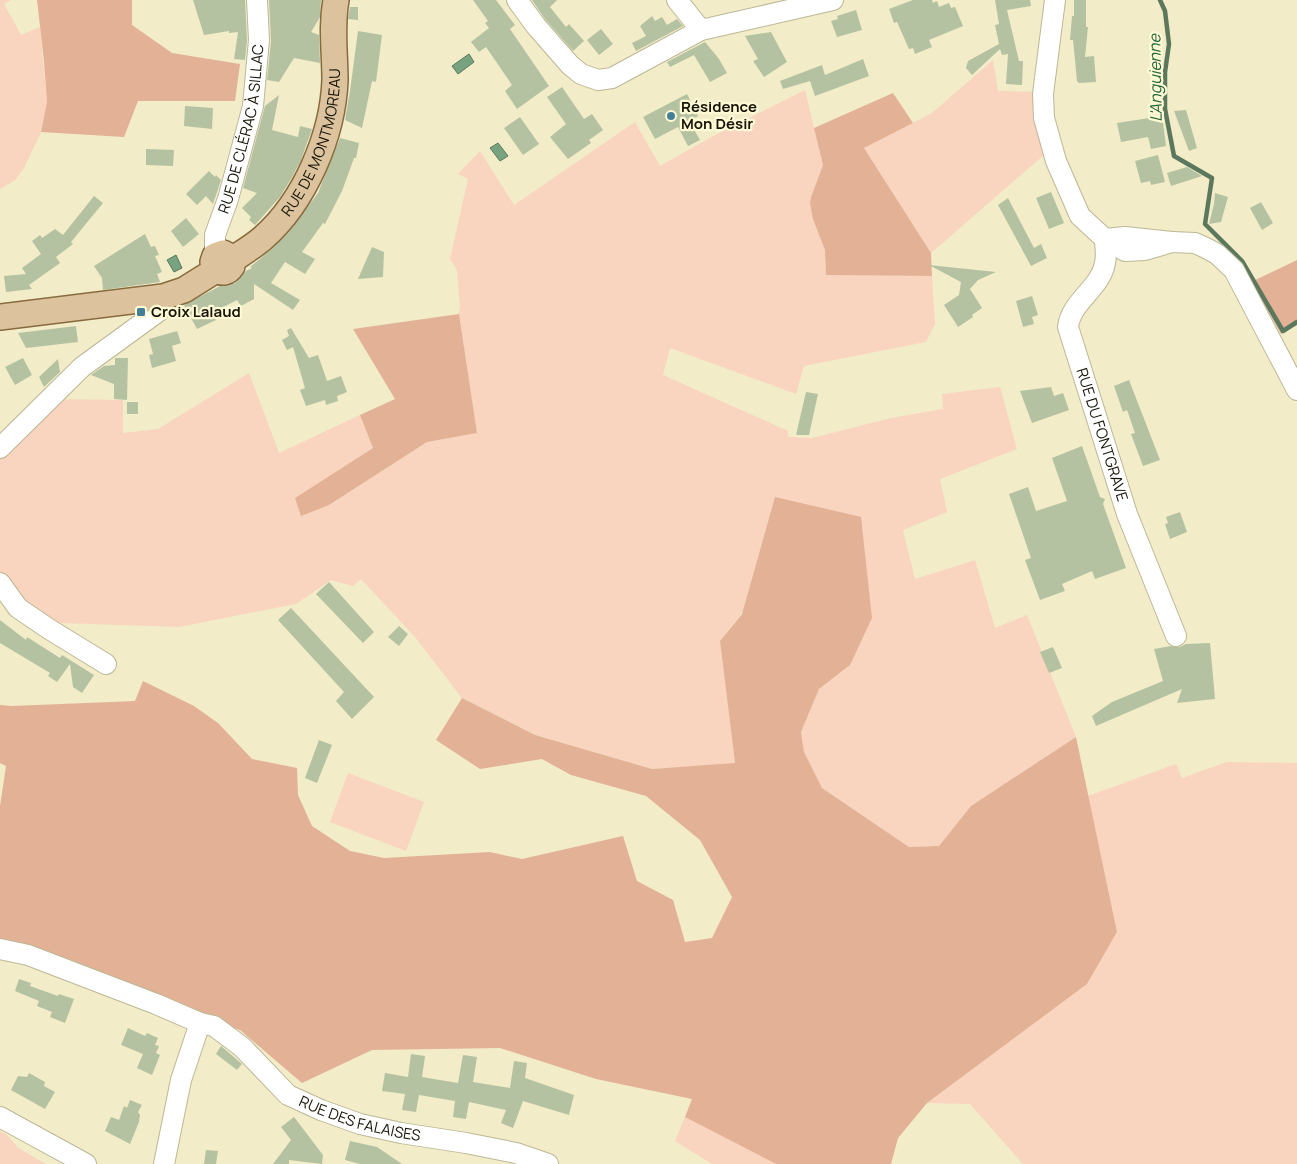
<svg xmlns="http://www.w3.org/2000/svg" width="1297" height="1164" font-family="Manrope,sans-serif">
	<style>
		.green { fill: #f9d4bf }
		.forest { fill: #e3b195 }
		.water { fill: #78a380; stroke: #5b785c }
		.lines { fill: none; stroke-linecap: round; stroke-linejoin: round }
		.stream { stroke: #5b785c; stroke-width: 4.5 }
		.building { fill: #b5c2a1 }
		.minor-casing { stroke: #bcb795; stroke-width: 22 }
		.major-casing { stroke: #876b3e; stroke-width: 28 }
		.minor { stroke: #fff; stroke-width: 20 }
		.major { stroke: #dcc29d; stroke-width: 25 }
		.poi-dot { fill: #438097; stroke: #fffad6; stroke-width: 2 }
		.labels { text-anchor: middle; stroke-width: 4.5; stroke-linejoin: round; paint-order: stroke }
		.poi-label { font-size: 15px; font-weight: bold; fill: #171508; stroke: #fffad6; text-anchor: start }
		.street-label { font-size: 15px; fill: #171508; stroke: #fffad6 }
		.water-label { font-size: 16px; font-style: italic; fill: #256637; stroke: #fffad6 }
	</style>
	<rect width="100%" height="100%" fill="#f2ecc9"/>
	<g class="green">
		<path d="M0,0h11l-7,4 17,31 19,-8 7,75 -6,30 -17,36 -9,12 -15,9z"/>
		<path d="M993,60l5,31 37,1 9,63 -113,98 -67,-105 68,-35z"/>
		<path d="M805,90l18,75 -12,32 -1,6 15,47 1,25 106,1 3,48 -9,18 -122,24 -8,28 -126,-46 -7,27 125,56v6l24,1 79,-20 52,-9 -1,-15 58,-7 17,62 -77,30 7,33 -44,18 12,49 60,-19 20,68 32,-13 49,122 -105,69 -32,40 -30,1 -87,-59 -18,-36 -3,-20 18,-43 31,-24 -75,-167 -32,113 -23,30 15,123 -83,5 -117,-34 -73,-37 -47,-61 -54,-58 -8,7 -22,-6 -35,24 -117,23 -118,-4 -24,-9 -37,-40v-115l55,-60 68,1v33l35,-4 91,-56 30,80 81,-38 13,33 -78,50 34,7 98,-63 50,-9 -18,-119 1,-8 -3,-36 -7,-11 18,-80 -10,-5 22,-23 34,54 121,-83 25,44 57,-32z"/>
		<path d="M1227,762l70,1v401h-274l-53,-60 -43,-1 160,-119 30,-52 -29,-136 88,-32 6,14z"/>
		<path d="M348,773l76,29 -18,49 -76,-29z"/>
		<path d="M685,1117l91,47h-64l-37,-23z"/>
		<path d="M0,1131l7,4 11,13 28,16h-46z"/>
	</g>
	<g class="forest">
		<path d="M37,0h95v25l40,28 68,11 -5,37h-97l-14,36 -83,-5 6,-30 -3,-41z"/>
		<path d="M893,93l20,30 -49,25 67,105 1,23 -106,-1 -1,-25 -12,-31 -3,-16 1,-6 12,-32 -9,-37z"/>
		<path d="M1297,260v65l-16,9 -30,-52z"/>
		<path d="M459,314l18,119 -50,9 -98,63 -28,11 -6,-18 78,-50 -13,-33 35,-16 -42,-70z"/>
		<path d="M775,497l86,20 11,101 -22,47 -31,24 -18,43 3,20 18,36 87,59 30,-1 32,-40 105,-69 41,195 -30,52 -160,119 -29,35 -7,26h-115l-91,-47 7,-18 -96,-20 -96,-31 -128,2 -70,33 -62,-53 -240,-86v-138l6,-40 -6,-3v-58l12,1 123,-5 8,-20 51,25 24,17 34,36 45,9 1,27 14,31 38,25 34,7 106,-6 32,7 101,-23 14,45 36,19 12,42 27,-4 20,-41 -32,-57 -54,-44 -75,-21 -29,-16 -62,10 -44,-29 26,-42 73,37 117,34 83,-6 -15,-122 22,-27z"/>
	</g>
	<g class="water">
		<path d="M469,54l5,8 -16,12 -6,-8z"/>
		<path d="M498,143l10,13 -8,5 -10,-13z"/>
		<path d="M176,255l6,13 -8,4 -7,-12z"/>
	</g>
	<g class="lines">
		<path class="stream" d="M1160,0l5,11 4,33 -4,28v37l9,47 38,22 -7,46 37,37 41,70 14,-9"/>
	</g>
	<g class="building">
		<path d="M193,0h52l2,40 -2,20 -11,-1 4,-27 -9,1v-2l-25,4z"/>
		<path d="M269,0h52l-1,17 -9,15 8,3 1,28 -26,-5 -15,24 -12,-2 4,-39z"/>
		<path d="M473,0h23l19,25 -5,4 39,57 -32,23 -12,-18 7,-6 -26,-38 -7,5 -8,-10 18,-14 -4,-5 3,-2z"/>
		<path d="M532,0h25l-7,7 16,20 3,-3 15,17 -11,10 -28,-32z"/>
		<path d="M913,0h19l1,3 4,-2 2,6 10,-4 2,5 4,-1 8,19 -34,14 3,7 -17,7 -2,-6 -4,1 -12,-27 -3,1 -5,-14z"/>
		<path d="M995,0h35l1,6 -24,4 12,51h4l-1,24 -16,-1 2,-30 -6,1 -2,-6 -28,26 -6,-7 2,-7 31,-17 -4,-19 4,-1z"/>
		<path d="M1074,0h12v27h2l-3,30 9,-1 2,26 -17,1 -2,-2 -4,-41h-3l2,-24h2z"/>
		<path d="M350,7h8v13l-10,-1z"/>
		<path d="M856,10l6,20 -25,7 -6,-16 7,-2 -1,-3z"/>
		<path d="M652,16l3,5 7,-4 5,8 10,-6 6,7 -47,25 -4,-8 14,-7 -6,-10z"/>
		<path d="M601,29l12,15 -14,11 -12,-15z"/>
		<path d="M358,31l24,4 -6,47 -4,-1 -10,47 -17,-8 5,-29z"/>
		<path d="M771,32l16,30 -23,15 -11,-16 5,-2 -13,-23z"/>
		<path d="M705,42l14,17 8,14 -17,9 -16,-27 -24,12 -3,-5z"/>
		<path d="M863,59l6,17 -54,20 -5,-15 -27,8 -3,-8 42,-16 3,10z"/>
		<path d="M562,87l22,32 8,-5 11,16 -14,10 2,3 -23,16 -18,-22 16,-13 -19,-27z"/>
		<path d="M687,94l11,22 -9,5 11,19 -12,6 -10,-19 -23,12 -12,-22z"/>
		<path d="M279,95l-7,35 26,7 2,-11 12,3 -11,31 -10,19 -11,18 -25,28 -6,-5 2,-3 -9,-9 15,-15 -14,-5 22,-82z"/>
		<path d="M185,106l28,2 -1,21 -28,-3z"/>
		<path d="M1186,110l11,38 -8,3 -15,-40z"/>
		<path d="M1162,116l4,30 -15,3 -3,-12 -27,5 -4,-19z"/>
		<path d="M520,117l19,27 -16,11 -19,-27z"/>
		<path d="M340,138l19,5 -3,15h-2l-12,33 -17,33 -2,-1 -21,29 13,7 -10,15 -20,-12 -14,21 29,17 -7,10 -39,-26v15l-13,7 -4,-6 -25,13 4,7 -19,9 -13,-24 36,-19h7l8,-3 9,-11 8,-4 -2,-1 22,-18 16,-16 30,-40z"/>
		<path d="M146,149l28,1 -1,16 -27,-1z"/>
		<path d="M1158,155l7,27 -14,3 -1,-4 -9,2 -6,-22z"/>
		<path d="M1187,167l15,9 -31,10 -4,-13z"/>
		<path d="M209,171l6,6 1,-2 5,5 -8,24 -7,-8 -9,9 -11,-11z"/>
		<path d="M1051,192l13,31 -15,6 -13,-31z"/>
		<path d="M1215,193l13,4 -7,25 -12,2 5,-20z"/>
		<path d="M94,196l9,7 -32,39 2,2 -17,13 4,6 -31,22 3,4 -26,3 -2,-16 22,-2 -4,-6 19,-14 -9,-13 8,-6 2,3 13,-9 8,6z"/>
		<path d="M1008,198l26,50 7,-4 6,14 -16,8 -33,-61z"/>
		<path d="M1261,202l12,21 -11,7 -12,-22z"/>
		<path d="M186,218l13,16 -16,13 -12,-16z"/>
		<path d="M145,234l6,13 4,-1 4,9 -4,1 7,16 -5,2 3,8 -57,8 -1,-12 -8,-12z"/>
		<path d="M372,247l12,5 -1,25 -25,2z"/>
		<path d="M929,265l67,7 -18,8 -8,9 12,19 -10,7 1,2 -15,10 -14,-22 15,-10 2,-13z"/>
		<path d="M1032,296l6,19 -6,2 2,7 -11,3 -7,-26z"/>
		<path d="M76,326l2,16 -52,6 -8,-15z"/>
		<path d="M291,328l18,30 9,-3 9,26 14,-5 6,16 -10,4 1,5 -12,4 -1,-5 -19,6 -6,-16 5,-2 -12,-41 -6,3 -5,-10 7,-4 -2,-6z"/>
		<path d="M177,331l4,12 -9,3 4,15 -24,7 -3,-13 4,-1 -4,-15z"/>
		<path d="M23,358l9,17 -17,10 -10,-18z"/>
		<path d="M115,358h13l-1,42 -13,-1v-15l-23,-9 13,-9 11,-1z"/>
		<path d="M58,359l2,13 -16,15 -5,-10z"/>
		<path d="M1129,380l31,80 -17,6 -12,-32 4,-1 -8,-23 -4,2 -9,-26z"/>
		<path d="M1051,387l3,9 9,-3 6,17 -37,13 -12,-32z"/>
		<path d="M806,392l12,2 -9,41h-13z"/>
		<rect x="127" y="402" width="11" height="12"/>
		<path d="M1082,446l18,51 5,2 -2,5 23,64 -31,11 -3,-8 -30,13 3,7 -25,9 -15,-40 6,-2 -22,-64 19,-7 8,24 31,-10 -15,-43z"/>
		<path d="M1180,512l7,20 -17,7 -5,-15 3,-1 -2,-6z"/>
		<path d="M329,582l45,50 -11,11 -47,-49z"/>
		<path d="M291,608l83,89 -22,22 -16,-18 8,-9 -66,-72z"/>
		<path d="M0,620l26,20 1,-3 33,21 2,-3 32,20 -12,18 -9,-6 -3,-23 -13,18 -9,-6 2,-3 -50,-30z"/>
		<path d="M399,626l9,8 -9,12 -11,-9z"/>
		<path d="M1210,643l5,56 -38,4 5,-14 -86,37 -4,-10 20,-14 51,-21 -9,-32 17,-3 9,1 6,-3z"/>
		<path d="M1053,647l9,21 -13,5 -9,-21z"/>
		<path d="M319,740l13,5 -15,38 -12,-5z"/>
		<path d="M19,979l12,4 -1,3 28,10 1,-2 15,5 -9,24 -15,-6 2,-5 -15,-6 2,-5 -24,-10z"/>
		<path d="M128,1028l17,8 2,-3 11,5 -3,7 4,1 -3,7 4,2 -8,20 -15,-7 6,-14 -22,-9z"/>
		<path d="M221,1046l21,18 -5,6 -21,-16z"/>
		<path d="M411,1054l14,2 -3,21 36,6 5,-28 14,2 -4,25 37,6 4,-27 13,2 -2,15 49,17 -5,20 -46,-14 -10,27 -12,-5 5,-13 -37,-8 -3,17 -13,-2 2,-16 -36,-6 -3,17 -14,-2 3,-16 -23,-3 3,-18 23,4z"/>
		<path d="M29,1073l16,9 -1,4 11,6 -10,17 -34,-19 7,-14 9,1z"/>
		<path d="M130,1100l12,5 -4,7 2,3 -1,7 -9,22 -25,-13 6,-14 8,3 5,-14 3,2z"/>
		<path d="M294,1117l29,38 -1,9 -33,-4v4h-16l18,-24 -10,-13z"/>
		<path d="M350,1141l27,6 25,17h-42l-15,-4z"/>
		<path d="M206,1150l12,1 -2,13h-12z"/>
	</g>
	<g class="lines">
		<g class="minor-casing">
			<g id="minor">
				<path d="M517,0l19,26 34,39 11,9 17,6 14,-2 89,-48 132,-30"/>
				<path d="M677,0l24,30"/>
				<path d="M1055,0l-12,94 1,24 12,43 24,55 25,23 20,12 20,-1 27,-8 -47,-5 -20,2"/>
				<path id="s1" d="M1105,239c0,7 2,16 0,24 -4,25 -34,38 -37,64l59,187 49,122"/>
				<path d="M1172,242l23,1 11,5 11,6 17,16 63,120"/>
				<path id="s2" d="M215,256v-21l13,-36 25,-93 6,-66 -2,-40"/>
				<path d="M0,448l82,-81 77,-56 4,-14"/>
				<path d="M0,583l18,25 31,21 57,35"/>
				<path d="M0,949l28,6 128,49 44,19 -19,57 -17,84"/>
				<path id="s3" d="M200,1023l14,3 28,21 46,48 33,15 39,14 41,9 65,10 50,10 32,11"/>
				<path d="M0,1117l86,47"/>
			</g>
		</g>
		<g class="major-casing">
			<g id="major">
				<path id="s4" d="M232,260c10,-7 22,-14 31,-22 42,-37 70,-103 72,-158 0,-27 -4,-53 1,-80"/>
				<path d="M0,317l163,-20 21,-7 32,-20c7,4 12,2 16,-4l-1,-9 -8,-4 -8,3 -2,6 3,8"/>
			</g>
		</g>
		<use href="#minor" class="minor"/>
		<use href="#major" class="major"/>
	</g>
	<g class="poi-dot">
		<circle cx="671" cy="116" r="5"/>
		<rect x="136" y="307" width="10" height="10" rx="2.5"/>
	</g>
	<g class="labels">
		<g class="poi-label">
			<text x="681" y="112">Résidence<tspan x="681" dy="17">Mon Désir</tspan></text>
			<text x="151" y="317">Croix Lalaud</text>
		</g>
		<g class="street-label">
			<text dy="5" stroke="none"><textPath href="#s2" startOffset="131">RUE DE CLÉRAC À SILLAC</textPath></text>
			<text dy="5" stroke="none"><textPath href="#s4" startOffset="149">RUE DE MONTMOREAU</textPath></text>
			<text dy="5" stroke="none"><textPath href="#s1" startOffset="212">RUE DU FONTGRAVE</textPath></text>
			<text dy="5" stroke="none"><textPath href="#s3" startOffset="192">RUE DES FALAISES</textPath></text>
		</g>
		<g class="water-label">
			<text transform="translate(1155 78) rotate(-91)" y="6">L'Anguienne</text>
		</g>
	</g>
</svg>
